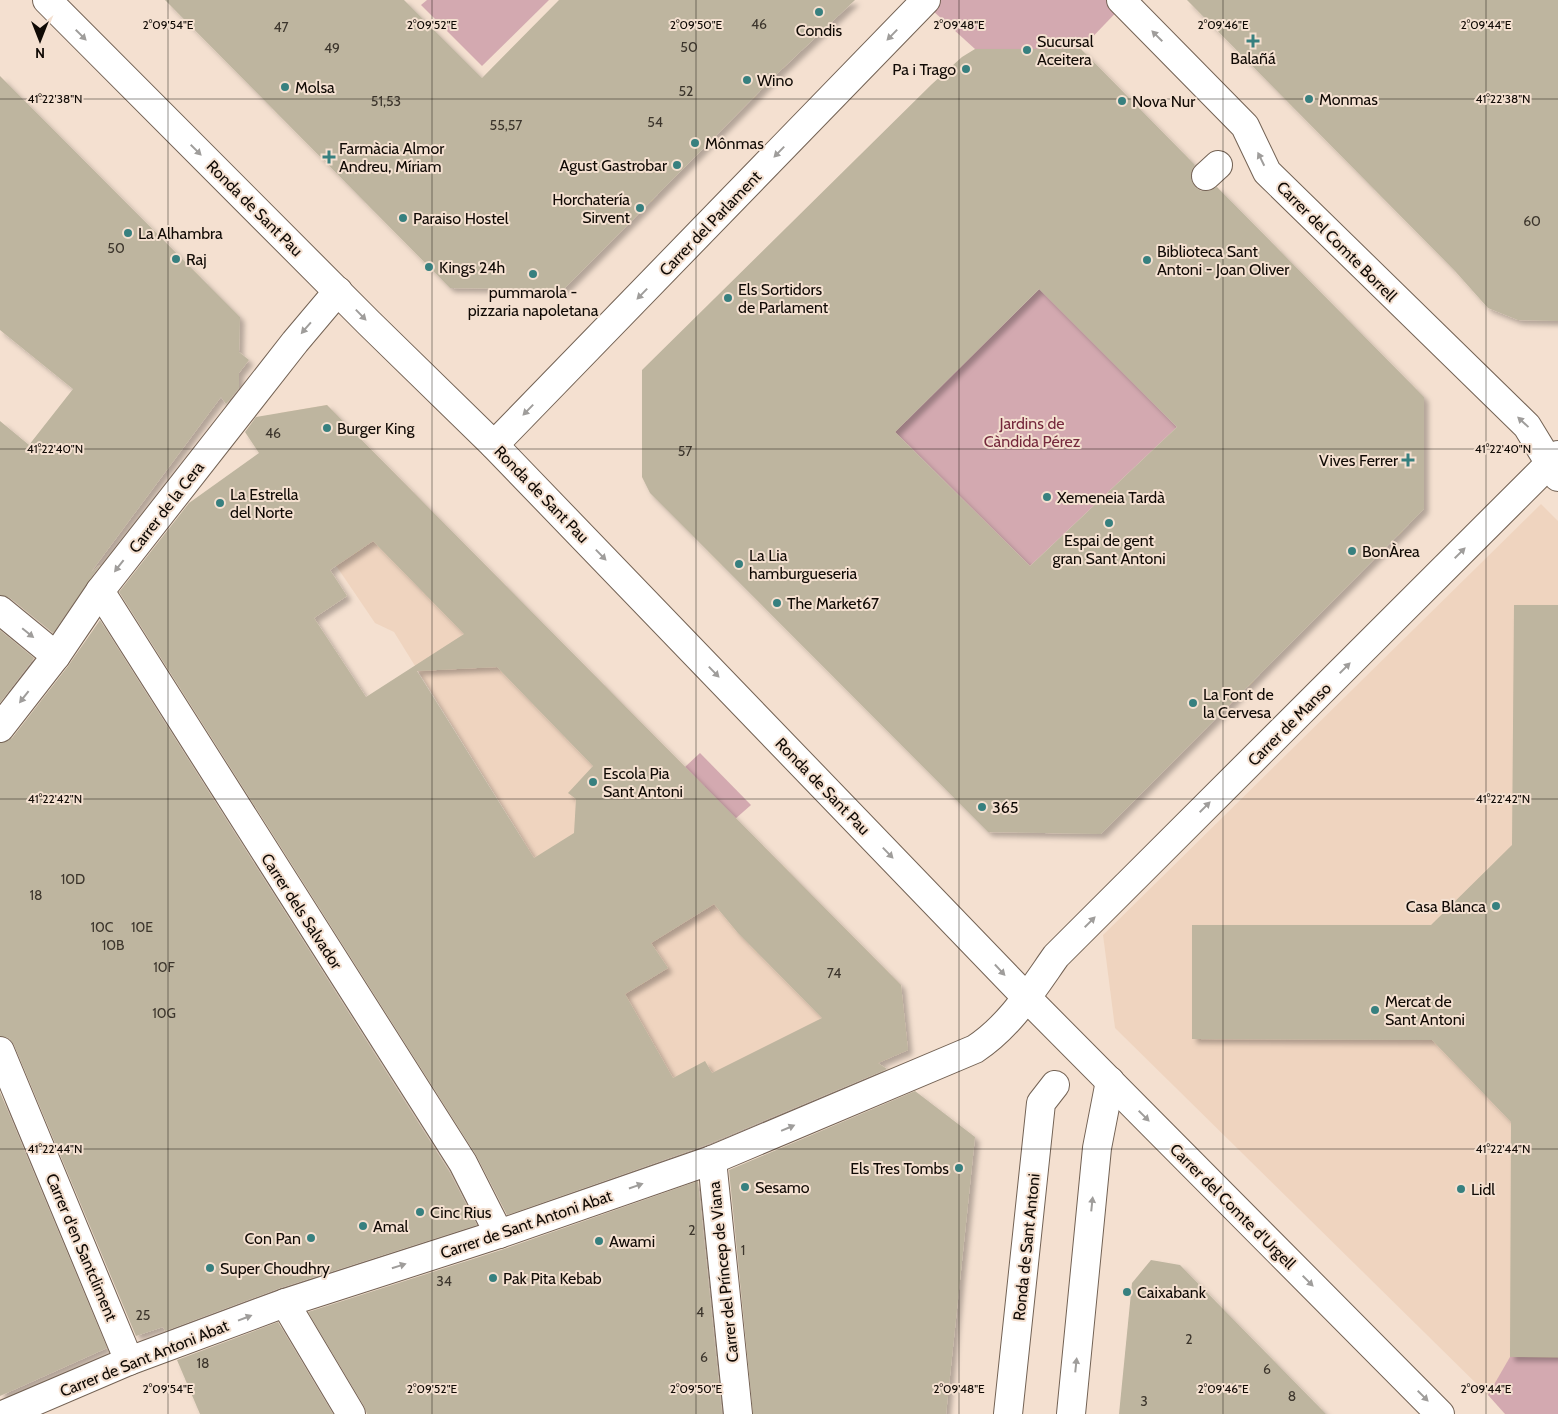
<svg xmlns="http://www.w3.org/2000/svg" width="1558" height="1414" font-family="Cabin,sans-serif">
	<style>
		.built { fill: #efd4bf }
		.green { fill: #d3a9b0 }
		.building { fill: #beb59f; fill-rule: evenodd; filter: url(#shadow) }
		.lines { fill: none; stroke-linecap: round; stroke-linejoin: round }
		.pedestrian-casing { stroke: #736254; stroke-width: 30 }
		.minor-casing { stroke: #736254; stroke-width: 30 }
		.secondary-casing { stroke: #736254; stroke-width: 30 }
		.pedestrian { stroke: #fff; stroke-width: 28 }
		.minor { stroke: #fff; stroke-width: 28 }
		.secondary { stroke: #fff; stroke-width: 28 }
		.oneway { fill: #9f9d9b }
		.ticks { fill: none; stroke: #100a05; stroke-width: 1; stroke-opacity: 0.45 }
		.poi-dot { fill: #37807f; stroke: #f4e0d0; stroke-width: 2 }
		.labels { text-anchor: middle; stroke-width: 4; stroke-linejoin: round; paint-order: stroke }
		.number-label { font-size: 14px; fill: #3c352c }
		.poi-label { font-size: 16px; fill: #100a05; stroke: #f4e0d0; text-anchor: start }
		.street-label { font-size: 16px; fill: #100a05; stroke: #f4e0d0 }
		.park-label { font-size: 16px; fill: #75293d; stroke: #f4e0d0 }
		.ticks-label { font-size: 12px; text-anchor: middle; fill: #100a05; stroke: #f4e0d0; stroke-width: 4; stroke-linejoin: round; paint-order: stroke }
	</style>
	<defs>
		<filter id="shadow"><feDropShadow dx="4.5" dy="4.5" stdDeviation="2.5" flood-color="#0004"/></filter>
	</defs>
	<rect width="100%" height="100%" fill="#f4e0d0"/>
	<g class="built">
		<path d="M327,405l574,580 7,65 -251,110 -134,-320 -129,-208 -19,-9 -120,-177 24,-33z"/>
		<path d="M1541,504l17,17v882l-70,-8 -373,-367 -12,-93z"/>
	</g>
	<g class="green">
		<path d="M427,0h122l-67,66 -61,-61z"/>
		<path d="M921,0h207l-47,49h-106z"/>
		<path d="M1074,255l39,107 64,65 -147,139 -135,-134z"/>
		<path d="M700,753l51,52 -16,14 -50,-52z"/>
		<path d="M1510,1357l48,1v56h-53l-17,-19z"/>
	</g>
	<g class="building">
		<path d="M165,0h239l78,78 77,-78h296l-74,70 -217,219 -114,-1z"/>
		<path d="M1187,0h371v321l-40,-1 -30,-12 -33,-37z"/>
		<path d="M975,49h106l114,116 -4,7v7l4,8 6,4h8l8,-4 207,210v112l-323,325 -113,-2 -338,-339 -8,-16v-107l290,-286 30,-27zM1039,289l138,138 -147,139 -135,-134z"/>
		<path d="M0,76l240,241 -1,35 10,8 -10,13v15l-13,16 -5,-7 -130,175 9,-7 -47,68 -43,-35 -10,-3v-174l29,24 44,-56 -73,-59z"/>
		<path d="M327,405l574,580 7,65 -30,13 9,6 -181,76 -199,70 -31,-60 -357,-563 70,-89 70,-50 -14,-21 11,-15zM373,541l91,93 -98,63 -52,-79 33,-22 -17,-26zM497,667l96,99 -25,27 8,6 -2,34 -40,25 -117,-187zM714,904l24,29 84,85 -110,55 -7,-12 -32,17 -48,-84 43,-26 -17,-25z"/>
		<path d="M1514,605h44v752h-48l1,-235 -79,-82 -240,-1v-114h239l81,-80z"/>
		<path d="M100,620l349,551 28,54 -197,63 -115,43 -2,-4 -27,9 -122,-291 -5,-7 -9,-2v-293l12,-5 56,-72z"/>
		<path d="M0,630l34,28 -34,45z"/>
		<path d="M915,1091l60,46 -29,277h-193l-24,-244z"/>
		<path d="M0,1092l107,256 -107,48z"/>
		<path d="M698,1181l24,233h-355l-3,-8 -56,-94 196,-63z"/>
		<path d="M1151,1260l29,5 146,149h-207l13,-131z"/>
		<path d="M278,1322l55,92h-133l-23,-54z"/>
	</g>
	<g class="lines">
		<g class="pedestrian-casing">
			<g id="pedestrian">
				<path d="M100,591l363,572 36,71"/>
				<path d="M0,1051l129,310"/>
				<path d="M285,1303l66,111"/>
				<path d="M1008,1414l33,-311 14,-18"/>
			</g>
		</g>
		<g class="minor-casing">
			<g id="minor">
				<path d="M1121,0l124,126 22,46 260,254 31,51"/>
				<path d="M1206,176l12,-11"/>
				<path d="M494,445l432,-445"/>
				<path d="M0,610l56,46"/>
				<path d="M0,728l56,-72 44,-65 195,-249 43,-51"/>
				<path d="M712,1160l26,254"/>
				<path d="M5,1414l124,-53 156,-58 214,-69 213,-74 263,-111c35,-23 57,-59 81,-93l502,-501"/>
				<path d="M1071,1414l26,-266 13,-67"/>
			</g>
		</g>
		<g class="secondary-casing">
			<path id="secondary" d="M47,0l322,323 125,122 533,553 413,416"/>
		</g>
		<use href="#pedestrian" class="pedestrian"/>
		<use href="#minor" class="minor"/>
		<use href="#secondary" class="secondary"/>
	</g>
	<defs><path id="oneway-solid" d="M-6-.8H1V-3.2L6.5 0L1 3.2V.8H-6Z" transform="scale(1.25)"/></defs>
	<g class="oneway">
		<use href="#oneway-solid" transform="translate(81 35) rotate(45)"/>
		<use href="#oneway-solid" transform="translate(892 35) rotate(134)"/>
		<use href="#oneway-solid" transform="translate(1157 36) rotate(-135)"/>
		<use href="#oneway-solid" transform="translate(196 150) rotate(45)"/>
		<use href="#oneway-solid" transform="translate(779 152) rotate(134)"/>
		<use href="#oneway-solid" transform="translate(1261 159) rotate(-116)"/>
		<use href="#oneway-solid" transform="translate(642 294) rotate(134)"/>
		<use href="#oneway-solid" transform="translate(361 315) rotate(46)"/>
		<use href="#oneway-solid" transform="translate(306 328) rotate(131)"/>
		<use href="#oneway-solid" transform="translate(528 410) rotate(134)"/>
		<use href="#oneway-solid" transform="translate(1523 422) rotate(-137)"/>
		<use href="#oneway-solid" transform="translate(1460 553) rotate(-45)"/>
		<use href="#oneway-solid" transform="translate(601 555) rotate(46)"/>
		<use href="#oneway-solid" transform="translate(119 566) rotate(128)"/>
		<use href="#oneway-solid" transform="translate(28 633) rotate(39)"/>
		<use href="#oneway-solid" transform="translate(1345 668) rotate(-45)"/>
		<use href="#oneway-solid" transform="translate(714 672) rotate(46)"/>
		<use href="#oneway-solid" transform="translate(24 697) rotate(128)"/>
		<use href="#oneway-solid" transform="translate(1205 807) rotate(-45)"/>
		<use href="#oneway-solid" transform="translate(888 853) rotate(46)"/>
		<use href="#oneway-solid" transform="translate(1090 922) rotate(-45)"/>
		<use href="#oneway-solid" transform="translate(1000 970) rotate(47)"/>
		<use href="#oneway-solid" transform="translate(1144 1116) rotate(45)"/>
		<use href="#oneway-solid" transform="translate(788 1128) rotate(-23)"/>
		<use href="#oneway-solid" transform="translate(636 1186) rotate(-19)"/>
		<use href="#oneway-solid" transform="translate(1092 1204) rotate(-84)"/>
		<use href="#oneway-solid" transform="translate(399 1266) rotate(-18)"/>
		<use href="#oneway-solid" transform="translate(1308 1281) rotate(45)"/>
		<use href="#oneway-solid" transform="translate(245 1318) rotate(-21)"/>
		<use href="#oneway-solid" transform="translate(1076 1365) rotate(-84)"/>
		<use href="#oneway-solid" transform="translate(1423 1396) rotate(45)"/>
	</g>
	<path class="ticks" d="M168,0v1414M432,0v1414M696,0v1414M959,0v1414M1223,0v1414M1486,0v1414M0,99h1558M0,449h1558M0,799h1558M0,1149h1558"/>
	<g class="poi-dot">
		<circle cx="819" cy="12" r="5"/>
		<path d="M1250.5 33.5h5v5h5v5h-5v5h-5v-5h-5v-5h5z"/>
		<circle cx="1027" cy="50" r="5"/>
		<circle cx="966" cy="69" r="5"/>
		<circle cx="747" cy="80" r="5"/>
		<circle cx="285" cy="87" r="5"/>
		<circle cx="1309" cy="99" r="5"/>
		<circle cx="1122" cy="101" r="5"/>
		<circle cx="695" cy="143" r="5"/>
		<path d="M326.5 149.5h5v5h5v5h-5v5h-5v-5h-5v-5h5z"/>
		<circle cx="677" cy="165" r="5"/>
		<circle cx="640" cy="208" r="5"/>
		<circle cx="403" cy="218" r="5"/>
		<circle cx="128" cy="233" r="5"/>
		<circle cx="176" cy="259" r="5"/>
		<circle cx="1147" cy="260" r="5"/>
		<circle cx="429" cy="267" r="5"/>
		<circle cx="533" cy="274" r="5"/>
		<circle cx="728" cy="298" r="5"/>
		<circle cx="327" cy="428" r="5"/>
		<path d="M1405.5 452.5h5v5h5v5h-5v5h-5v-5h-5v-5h5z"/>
		<circle cx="1047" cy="497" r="5"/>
		<circle cx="220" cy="503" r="5"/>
		<circle cx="1109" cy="523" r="5"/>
		<circle cx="1352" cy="551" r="5"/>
		<circle cx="739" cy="564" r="5"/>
		<circle cx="777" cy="603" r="5"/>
		<circle cx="1193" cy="703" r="5"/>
		<circle cx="593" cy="782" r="5"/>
		<circle cx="982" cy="807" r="5"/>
		<circle cx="1496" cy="906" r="5"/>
		<circle cx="1375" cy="1010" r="5"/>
		<circle cx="959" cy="1168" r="5"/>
		<circle cx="745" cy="1187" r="5"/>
		<circle cx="1461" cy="1189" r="5"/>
		<circle cx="420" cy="1212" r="5"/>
		<circle cx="363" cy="1226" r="5"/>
		<circle cx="311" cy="1238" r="5"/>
		<circle cx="599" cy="1241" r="5"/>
		<circle cx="210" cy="1268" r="5"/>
		<circle cx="493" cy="1278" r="5"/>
		<circle cx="1127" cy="1292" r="5"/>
	</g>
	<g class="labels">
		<g class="number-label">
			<text x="759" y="29">46</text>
			<text x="281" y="32">47</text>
			<text x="689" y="52">50</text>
			<text x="332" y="53">49</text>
			<text x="686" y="96">52</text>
			<text x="386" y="106">51,53</text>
			<text x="655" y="127">54</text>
			<text x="506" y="130">55,57</text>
			<text x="1532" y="226">60</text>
			<text x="116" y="253">50</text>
			<text x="273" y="438">46</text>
			<text x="685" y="456">57</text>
			<text x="73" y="884">10D</text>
			<text x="36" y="900">18</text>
			<text x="102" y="932">10C</text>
			<text x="142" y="932">10E</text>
			<text x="113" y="950">10B</text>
			<text x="164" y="972">10F</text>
			<text x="834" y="978">74</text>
			<text x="164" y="1018">10G</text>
			<text x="692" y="1235">2</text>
			<text x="743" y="1255">1</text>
			<text x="444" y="1286">34</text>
			<text x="700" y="1317">4</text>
			<text x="143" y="1320">25</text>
			<text x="1189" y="1344">2</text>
			<text x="704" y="1362">6</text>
			<text x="203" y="1368">18</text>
			<text x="1267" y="1374">6</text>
			<text x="1292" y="1401">8</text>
			<text x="1144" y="1406">3</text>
		</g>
		<g class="poi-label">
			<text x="819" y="36" text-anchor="middle">Condis</text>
			<text x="1037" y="47">Sucursal<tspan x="1037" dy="18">Aceitera</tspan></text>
			<text x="1253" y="64" text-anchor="middle">Balañá</text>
			<text x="956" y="75" text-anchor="end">Pa i Trago</text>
			<text x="757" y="86">Wino</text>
			<text x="295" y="93">Molsa</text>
			<text x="1319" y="105">Monmas</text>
			<text x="1132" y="107">Nova Nur</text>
			<text x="705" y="149">Mônmas</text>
			<text x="339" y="154">Farmàcia Almor<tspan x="339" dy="18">Andreu, Míriam</tspan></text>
			<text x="667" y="171" text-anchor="end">Agust Gastrobar</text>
			<text x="630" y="205" text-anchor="end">Horchatería<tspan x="630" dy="18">Sirvent</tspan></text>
			<text x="413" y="224">Paraiso Hostel</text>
			<text x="138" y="239">La Alhambra</text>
			<text x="1157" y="257">Biblioteca Sant<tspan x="1157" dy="18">Antoni - Joan Oliver</tspan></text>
			<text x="186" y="265">Raj</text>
			<text x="439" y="273">Kings 24h</text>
			<text x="738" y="295">Els Sortidors<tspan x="738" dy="18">de Parlament</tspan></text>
			<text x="533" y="298" text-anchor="middle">pummarola -<tspan x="533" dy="18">pizzaria napoletana</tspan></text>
			<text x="337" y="434">Burger King</text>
			<text x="1398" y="466" text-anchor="end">Vives Ferrer</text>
			<text x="230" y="500">La Estrella<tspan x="230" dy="18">del Norte</tspan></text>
			<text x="1057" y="503">Xemeneia Tardà</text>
			<text x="1109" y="546" text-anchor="middle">Espai de gent<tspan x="1109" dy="18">gran Sant Antoni</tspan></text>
			<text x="1362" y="557">BonÀrea</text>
			<text x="749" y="561">La Lia<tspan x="749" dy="18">hamburgueseria</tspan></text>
			<text x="787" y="609">The Market67</text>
			<text x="1203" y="700">La Font de<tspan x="1203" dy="18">la Cervesa</tspan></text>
			<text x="603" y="779">Escola Pia<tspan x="603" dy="18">Sant Antoni</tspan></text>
			<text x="992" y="813">365</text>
			<text x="1486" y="912" text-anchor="end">Casa Blanca</text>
			<text x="1385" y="1007">Mercat de<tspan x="1385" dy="18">Sant Antoni</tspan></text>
			<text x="949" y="1174" text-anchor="end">Els Tres Tombs</text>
			<text x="755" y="1193">Sesamo</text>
			<text x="1471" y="1195">Lidl</text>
			<text x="430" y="1218">Cinc Rius</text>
			<text x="373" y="1232">Amal</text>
			<text x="301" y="1244" text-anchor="end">Con Pan</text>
			<text x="609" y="1247">Awami</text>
			<text x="220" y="1274">Super Choudhry</text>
			<text x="503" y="1284">Pak Pita Kebab</text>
			<text x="1137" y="1298">Caixabank</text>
		</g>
		<g class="street-label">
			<text transform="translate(255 208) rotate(45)" y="6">Ronda de Sant Pau</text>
			<text transform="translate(710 223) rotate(-46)" y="6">Carrer del Parlament</text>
			<text transform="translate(1337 241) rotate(45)" y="6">Carrer del Comte Borrell</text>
			<text transform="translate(542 494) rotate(46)" y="6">Ronda de Sant Pau</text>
			<text transform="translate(166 507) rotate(-52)" y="6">Carrer de la Cera</text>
			<text transform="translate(1289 724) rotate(-45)" y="6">Carrer de Manso</text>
			<text transform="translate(823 786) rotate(46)" y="6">Ronda de Sant Pau</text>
			<text transform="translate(302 911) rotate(57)" y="6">Carrer dels Salvador</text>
			<text transform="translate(1233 1206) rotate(45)" y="6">Carrer del Comte d'Urgell</text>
			<text transform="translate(526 1224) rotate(-19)" y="6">Carrer de Sant Antoni Abat</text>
			<text transform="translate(82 1247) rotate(67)" y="6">Carrer d'en Santcliment</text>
			<text transform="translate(1026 1247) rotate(-84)" y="6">Ronda de Sant Antoni</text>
			<text transform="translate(723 1272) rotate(-96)" y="6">Carrer del Príncep de Viana</text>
			<text transform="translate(144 1358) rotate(-22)" y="6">Carrer de Sant Antoni Abat</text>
		</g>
		<g class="park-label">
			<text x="1032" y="429">Jardins de<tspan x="1032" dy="18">Càndida Pérez</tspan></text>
		</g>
	</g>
	<g class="ticks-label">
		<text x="168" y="29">2°09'54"E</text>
		<text x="432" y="29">2°09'52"E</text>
		<text x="696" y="29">2°09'50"E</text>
		<text x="959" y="29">2°09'48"E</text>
		<text x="1223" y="29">2°09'46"E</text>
		<text x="1486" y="29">2°09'44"E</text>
		<text x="1503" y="103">41°22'38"N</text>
		<text x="55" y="103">41°22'38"N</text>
		<text x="1503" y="453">41°22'40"N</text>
		<text x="55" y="453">41°22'40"N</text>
		<text x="1503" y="803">41°22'42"N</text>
		<text x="55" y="803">41°22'42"N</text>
		<text x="1503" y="1153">41°22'44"N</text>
		<text x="55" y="1153">41°22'44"N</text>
		<text x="168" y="1393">2°09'54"E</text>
		<text x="432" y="1393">2°09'52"E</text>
		<text x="696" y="1393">2°09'50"E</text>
		<text x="959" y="1393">2°09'48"E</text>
		<text x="1223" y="1393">2°09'46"E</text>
		<text x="1486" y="1393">2°09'44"E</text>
	</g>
	<g transform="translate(40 40) rotate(180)" stroke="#f4e0d0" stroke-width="4" paint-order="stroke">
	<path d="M0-4L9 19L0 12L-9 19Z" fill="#100a05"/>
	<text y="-8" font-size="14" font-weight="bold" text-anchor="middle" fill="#100a05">N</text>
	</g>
</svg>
